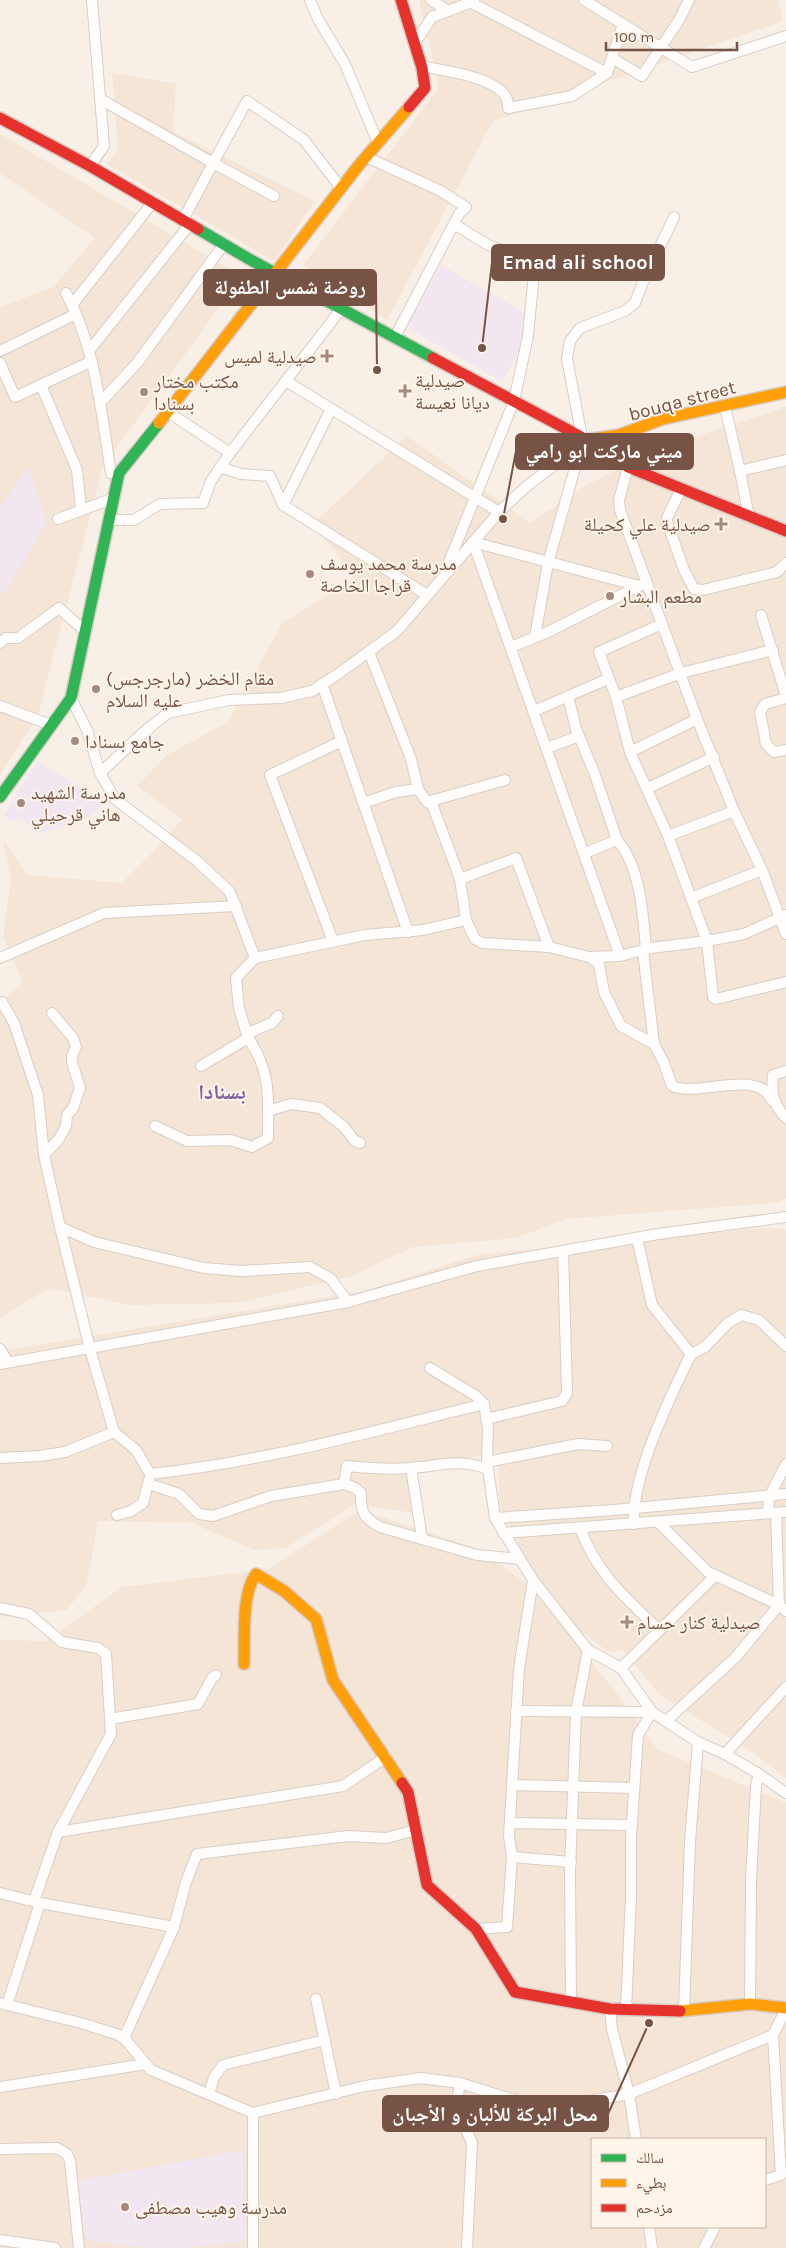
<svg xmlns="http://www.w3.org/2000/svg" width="786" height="2248" font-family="Karla,'Noto Naskh Arabic',sans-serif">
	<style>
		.residential { fill: #f4e5d7; fill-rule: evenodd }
		.education { fill: #f2e6f1 }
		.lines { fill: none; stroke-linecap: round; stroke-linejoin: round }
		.street-casing { stroke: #d9cdc5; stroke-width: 12 }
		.fast-casing { stroke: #d8cbc4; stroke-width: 14 }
		.slow-casing { stroke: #d8cbc4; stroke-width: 14 }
		.jam-casing { stroke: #d8cbc4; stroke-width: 14 }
		.street { stroke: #fefdfb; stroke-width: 10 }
		.fast { stroke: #30b455; stroke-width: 11 }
		.slow { stroke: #ff9f0a; stroke-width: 11 }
		.jam { stroke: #e5322d; stroke-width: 11 }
		.poi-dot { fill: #a48a7e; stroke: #fff4e9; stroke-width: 2 }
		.labels { text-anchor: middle; stroke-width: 4; stroke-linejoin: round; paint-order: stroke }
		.poi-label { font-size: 19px; fill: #775346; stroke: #fff4e9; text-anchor: start }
		.street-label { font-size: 19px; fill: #775346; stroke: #fff4e9 }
		.quarter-label { font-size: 21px; font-weight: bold; fill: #82619b; stroke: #fff4e9 }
		.leader { fill: none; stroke: #775346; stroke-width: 2 }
		.callout-dot { fill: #775346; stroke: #fff4e9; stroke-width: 2 }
		.callout { fill: #775346; stroke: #775346; stroke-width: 2 }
		.callout-label { font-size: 20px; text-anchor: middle; font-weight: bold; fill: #fff }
	</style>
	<rect width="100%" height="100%" fill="#f8f0e7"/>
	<g class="residential">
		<path d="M419,0h359l5,21 -290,100 -106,199 -84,-55 136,-177z"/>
		<path d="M112,72l64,12 -3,48 142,69 -41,60 -167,-97 11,-14z"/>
		<path d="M0,134l242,142 -139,190 -65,249 -38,60v-468l53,-20 42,-49 -95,-65z"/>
		<path d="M786,407v792l-12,4 -208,16 -50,19 -103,9 -61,29 -115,27 -108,2 -80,-17 -49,30v-315l23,-21 -20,-46 8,-56 -8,-41 25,36 94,8 30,-30 30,-34 -45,-33 30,-31 61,-33 54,-99 71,-43 -3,-10 -37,-46 94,-88 123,87 59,-39 66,-34z"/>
		<path d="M765,1228l21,1v549l-31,-24 -95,-59 -36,-44h-17l-29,-22 -51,-68 -28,-57 -1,-52 -92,19 8,42 -59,-9 -70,44 -31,2 -62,-27 -94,-2 -11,62 -20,27 -67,7v-266l364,-60 117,-37z"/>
		<path d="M360,1510l119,39 50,37 84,102 44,61 129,54v445h-786v-608l47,1 75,-54 147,-18zM592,2139h173v88h-173z"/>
	</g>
	<g class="education">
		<path d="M441,265l96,55 -35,62 -96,-55z"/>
		<path d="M28,466l19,56 -44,73 -3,-2v-85z"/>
		<path d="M37,762l70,40 -22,17 -45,15 -21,-16 -7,4 -8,-7z"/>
		<path d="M243,2150l3,91 -61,7h-40l-59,-8 -9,-59z"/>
	</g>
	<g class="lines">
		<g class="street-casing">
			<g id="street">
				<path d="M310,0l8,19 27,45 33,79"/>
				<path d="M431,0l17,11"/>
				<path d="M584,0l108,67 94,-31"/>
				<path d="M470,2l137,71"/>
				<path d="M415,43l17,-26 42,-16"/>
				<path d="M612,58l30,18 37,-56 10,-20"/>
				<path d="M421,66c22,5 73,10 85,31 2,3 2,8 2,11l64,-12 35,-23 16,-49"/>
				<path d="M100,99l113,64 -30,57"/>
				<path d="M366,157l73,33 27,17 -7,7 -64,123"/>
				<path d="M90,166l14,-20 -12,-146"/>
				<path d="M274,196l-61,-33 34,-62 57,39 37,48"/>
				<path d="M66,293c30,55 35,119 45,180h8"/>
				<path d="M72,305l81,-103"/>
				<path d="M0,351l76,-37"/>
				<path d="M89,351l101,-127"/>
				<path d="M0,363l15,34 77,-36"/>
				<path d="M286,381l213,131"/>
				<path d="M41,385l36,85 4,40"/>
				<path d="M100,403l38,-41 86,-118"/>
				<path d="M725,407l15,64 9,46"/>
				<path d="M331,409l-48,96 144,90"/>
				<path d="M168,412l62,41 112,-145"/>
				<path d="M582,437l-15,-78 3,-18 10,-13 45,-17 10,-8 8,-21 31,-65"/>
				<path d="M220,467l21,7 29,2 13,29"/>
				<path d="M628,467l-9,33 1,10 77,209 37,92 28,59 24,64"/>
				<path d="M740,471l46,-11"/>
				<path d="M681,489l-14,29v4l17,48 10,19 9,1 74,-18 9,-9"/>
				<path d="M58,519l56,-21"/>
				<path d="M109,520h25l26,-16 43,-1 8,-22 19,-28"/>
				<path d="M473,542l147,414"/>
				<path d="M473,542l166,44"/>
				<path d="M449,562l65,-161 14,-65 7,-73 -47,-18 -34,-21"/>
				<path d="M761,615l25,81"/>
				<path d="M662,624l-63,28 17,45 14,55 38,84 39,105 6,56 3,2 70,-17"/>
				<path d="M535,637l13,-74 29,-102 -4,-10"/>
				<path d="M0,643l6,-5h12l41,-30 26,23"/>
				<path d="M511,647l37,-15 93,-47"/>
				<path d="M369,652l42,107 7,30 9,13 5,2 28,75 6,41"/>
				<path d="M322,684l86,248"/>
				<path d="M568,696l8,33 18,43 23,68"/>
				<path d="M616,697l65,-24 92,-23"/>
				<path d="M71,698l16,32 13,43 15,26 82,62 33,31 25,66"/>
				<path d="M786,698l-21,6 -5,8 6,32 8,8 12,-2"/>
				<path d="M0,706l51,19"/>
				<path d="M534,711l74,-32"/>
				<path d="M547,748l32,-12"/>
				<path d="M630,752l67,-33"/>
				<path d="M100,773l44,-41 24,-19 61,-13 52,-2 31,-7 26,-17 59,-43 102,-119 28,-26 60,-46"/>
				<path d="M648,788l66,-31"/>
				<path d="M427,802l78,-22"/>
				<path d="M363,803l33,-11 22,-3"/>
				<path d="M668,836l66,-25"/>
				<path d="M585,853l32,-13c24,27 26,76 29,110"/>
				<path d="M460,879l56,-21 33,89"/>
				<path d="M691,898l71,-28"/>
				<path d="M333,941l-63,-166 72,-34"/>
				<path d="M643,951l11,93"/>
				<path d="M589,957l10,7 5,28 17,34 33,18 10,19 8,23c24,10 70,-11 92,4 4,3 7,9 10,12"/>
				<path d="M0,958l104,-45 132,-7"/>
				<path d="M2,1002l12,21 24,72 6,60 16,72 34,15 110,26 37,3 69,-4 21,12 17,23"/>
				<path d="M201,1066l47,-28 -9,-30 -3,-30 19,-20 110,-23 58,-5 43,-10 9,19 7,4 67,4 40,10 31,-1 31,-8 56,-7 37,-7 42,-19"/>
				<path d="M786,1071l-13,4c-2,18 0,30 13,43"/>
				<path d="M268,1111l23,-7 29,4 23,18 12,15 5,2"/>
				<path d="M155,1126l32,15 44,-1 21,7 16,-9c0,-38 4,-66 -20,-100l2,-6 22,-9 6,-7"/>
				<path d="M44,1155l15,-16 7,-13 1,-11 6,-7 7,-20 -8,-26v-6l4,-9 -3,-9 -21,-25"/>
				<path d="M60,1227l30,122 24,83 22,18 14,24c113,-12 224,-43 334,-70"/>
				<path d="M0,1349l8,13"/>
				<path d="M691,1354l14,-7 23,-24 13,-8 18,5 27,26"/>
				<path d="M0,1364l348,-62 129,-36 181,-32 128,-17"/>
				<path d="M430,1368l46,28 8,8 4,24 -1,34 8,56 38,62 55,70 33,18 31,44 46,30 27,12 34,20 27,19"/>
				<path d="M486,1419l76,-18 5,-8 -4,-142"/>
				<path d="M0,1458l40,-2 25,-4 49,-20"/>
				<path d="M487,1462l91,-18 29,2"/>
				<path d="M411,1468l11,70"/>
				<path d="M149,1484l30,10 20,20 14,2 58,-20 73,-12 11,4 6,5c-1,19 3,25 19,34l97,28 43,4"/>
				<path d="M344,1484l3,-18c21,2 43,4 63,2 31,-2 47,-10 78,1"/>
				<path d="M768,1513l1,-16 17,-33"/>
				<path d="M117,1515l14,-4 12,-8 6,-23"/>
				<path d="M495,1518l119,-8 172,-16"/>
				<path d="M658,1522l50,50 71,33 7,6"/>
				<path d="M634,1524c-3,-47 36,-127 57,-170l-39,-49 -15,-67"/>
				<path d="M580,1528c17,46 45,69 79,102"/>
				<path d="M503,1533l283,-21"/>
				<path d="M0,1608l29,6 33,28 36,6 8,6 5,80 -53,98 -24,69"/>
				<path d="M621,1668l94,-92"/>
				<path d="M516,1711l136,1"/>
				<path d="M110,1719l88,-15 14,-26 4,-3"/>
				<path d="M666,1721l70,-64 43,-52 -3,-92"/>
				<path d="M725,1754l61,-67"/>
				<path d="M512,1785l122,3"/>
				<path d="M510,1823l122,2"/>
				<path d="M58,1832l285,-46 43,-29"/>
				<path d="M512,1857l59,5"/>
				<path d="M0,1893l40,10 134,24"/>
				<path d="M476,1929l31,-2 5,-70 -3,-21 10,-167 14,-89"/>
				<path d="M316,1999l20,95"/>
				<path d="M571,2001l-1,-130 6,-159 12,-62"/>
				<path d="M0,2003l81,20 35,11 8,4 27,32 102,43 112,-27 56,-8 39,5 83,26 86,-15 144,-59 13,-26"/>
				<path d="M750,2004l1,-124 5,-95 3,-11"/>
				<path d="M7,2005l33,-102"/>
				<path d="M626,2008l5,-111v-60l7,-102 14,-23"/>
				<path d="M610,2009l2,20 17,65 7,45"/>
				<path d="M684,2011l6,-170 8,-99"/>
				<path d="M124,2038l50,-111 12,-45 11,-28 151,-18 38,2 30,-8"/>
				<path d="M460,2083l-4,23 16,37 -5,105"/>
				<path d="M0,2087l146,-23"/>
				<path d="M209,2094l5,-17 9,-12 102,-25"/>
				<path d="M0,2149l57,-1 10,6 3,7 9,87"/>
				<path d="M765,2180l16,-5 -8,-140"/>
				<path d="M649,2227l3,21"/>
				<path d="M0,2240l55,8"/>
				<path d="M253,2248v-135"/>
				<path d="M704,2248l11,-21"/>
			</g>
		</g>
		<g class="fast-casing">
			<g id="fast">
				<path d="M198,229l51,30 184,99"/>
				<path d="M0,797l71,-99 48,-225 40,-50"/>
			</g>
		</g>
		<g class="slow-casing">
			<g id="slow">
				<path d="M159,423l200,-258 50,-58"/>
				<path d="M587,440l32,-5 44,-16 123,-27"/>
				<path d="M244,1664c1,-26 -3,-69 12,-90l28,17 32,28 17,61 69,103"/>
				<path d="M680,2011l70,-7 36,4"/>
			</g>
		</g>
		<g class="jam-casing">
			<g id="jam">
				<path d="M401,0l21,68 3,20 -16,19"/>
				<path d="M0,118l90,48 108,63"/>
				<path d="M433,358l154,82 41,27 158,64"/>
				<path d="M402,1783l6,9 19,93 49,44 39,63 95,17 70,2"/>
			</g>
		</g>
		<use href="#street" class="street"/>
		<use href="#fast" class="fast"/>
		<use href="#slow" class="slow"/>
		<use href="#jam" class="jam"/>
	</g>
	<g class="poi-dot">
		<path d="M324.5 348.5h5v5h5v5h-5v5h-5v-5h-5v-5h5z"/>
		<path d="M402.5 383.5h5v5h5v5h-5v5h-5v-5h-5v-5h5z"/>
		<circle cx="144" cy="392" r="5"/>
		<path d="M718.5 516.5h5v5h5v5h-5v5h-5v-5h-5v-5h5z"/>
		<circle cx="310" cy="574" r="5"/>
		<circle cx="610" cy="596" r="5"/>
		<circle cx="96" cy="689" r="5"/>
		<circle cx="75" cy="741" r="5"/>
		<circle cx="21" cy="803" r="5"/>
		<path d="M624.5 1614.5h5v5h5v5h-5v5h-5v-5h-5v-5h5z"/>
		<circle cx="125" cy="2207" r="5"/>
	</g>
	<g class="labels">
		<g class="poi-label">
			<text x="317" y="363" text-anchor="end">صيدلية لميس</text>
			<text x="415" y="387">صيدلية<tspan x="415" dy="22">ديانا نعيسة</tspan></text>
			<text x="154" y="388">مكتب مختار<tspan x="154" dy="22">بسنادا</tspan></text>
			<text x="711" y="531" text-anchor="end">صيدلية علي كحيلة</text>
			<text x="320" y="570">مدرسة محمد يوسف<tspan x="320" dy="22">قراجا الخاصة</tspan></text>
			<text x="620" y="603">مطعم البشار</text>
			<text x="106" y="685">مقام الخضر (مارجرجس)<tspan x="106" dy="22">عليه السلام</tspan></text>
			<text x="85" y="748">جامع بسنادا</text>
			<text x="31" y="799">مدرسة الشهيد<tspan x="31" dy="22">هاني قرحيلي</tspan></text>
			<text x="637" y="1629">صيدلية كنار حسام</text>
			<text x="135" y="2214">مدرسة وهيب مصطفى</text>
		</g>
		<g class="street-label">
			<text transform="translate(682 400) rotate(-15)" y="7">bouqa street</text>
		</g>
		<g class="quarter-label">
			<text x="222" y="1099">بسنادا</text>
		</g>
	</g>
	<path class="leader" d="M482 348L492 262M377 370L376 287M503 519L516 451M649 2023L608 2114"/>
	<g class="callout-dot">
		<circle cx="482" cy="348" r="5"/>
		<circle cx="377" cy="370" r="5"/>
		<circle cx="503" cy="519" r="5"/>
		<circle cx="649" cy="2023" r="5"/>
	</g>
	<g class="callout">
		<rect x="492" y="245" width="172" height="35" rx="5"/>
		<rect x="204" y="270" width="172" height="35" rx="5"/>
		<rect x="516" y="434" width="177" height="35" rx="5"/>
		<rect x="383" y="2096" width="225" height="35" rx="5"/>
	</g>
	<g class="callout-label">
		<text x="578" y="269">Emad ali school</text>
		<text x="290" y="294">روضة شمس الطفولة</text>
		<text x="604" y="458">ميني ماركت ابو رامي</text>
		<text x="495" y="2121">محل البركة للألبان و الأجبان</text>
	</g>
	<rect x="591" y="2138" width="175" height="90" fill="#fff4e9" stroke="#c9b4a8"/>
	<rect x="601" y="2154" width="25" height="8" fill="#30b455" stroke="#c9b4a8"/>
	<text x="636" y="2163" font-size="15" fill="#775346">سالك</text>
	<rect x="601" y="2179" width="25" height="8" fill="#ff9f0a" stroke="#c9b4a8"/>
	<text x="636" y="2188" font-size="15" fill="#775346">بطيء</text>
	<rect x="601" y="2204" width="25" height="8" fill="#e5322d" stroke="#c9b4a8"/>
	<text x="636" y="2213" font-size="15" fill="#775346">مزدحم</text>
	<path d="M606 42v8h131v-8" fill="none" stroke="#775346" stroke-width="2.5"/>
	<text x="614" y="42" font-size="15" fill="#775346" stroke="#fff4e9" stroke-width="4" paint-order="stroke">100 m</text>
</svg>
